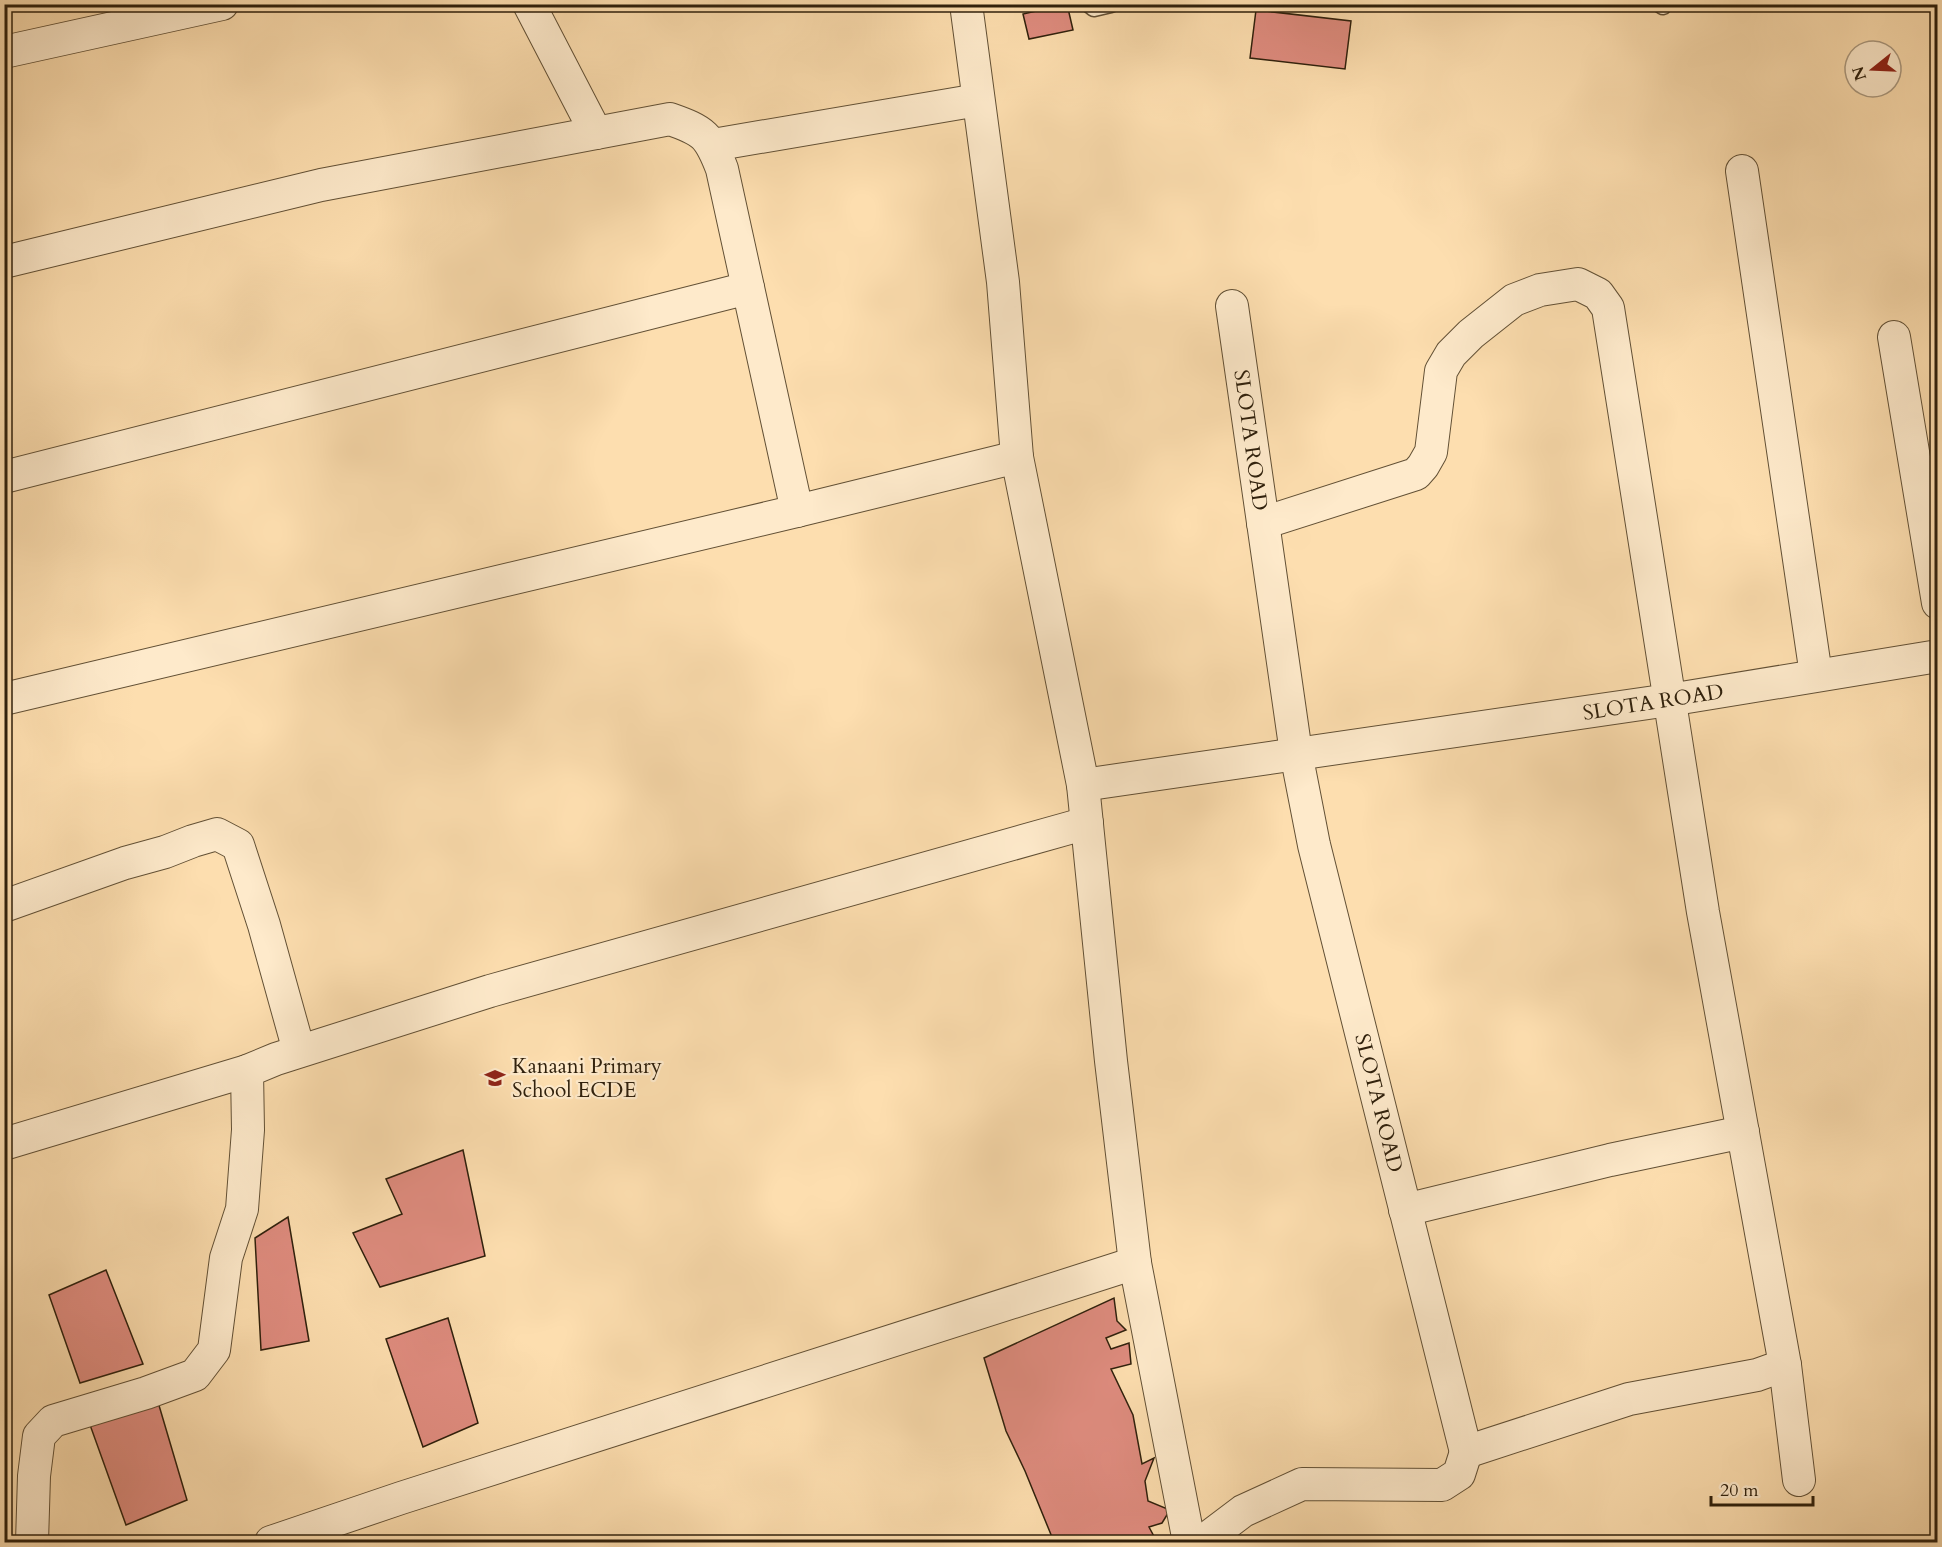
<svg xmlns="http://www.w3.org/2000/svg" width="1942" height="1547" font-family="Cardo,serif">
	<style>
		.building { fill: #df8c7f; stroke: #2f200c; stroke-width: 1.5 }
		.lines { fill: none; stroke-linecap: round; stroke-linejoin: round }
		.service-casing { stroke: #625035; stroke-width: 19 }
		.minor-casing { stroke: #625035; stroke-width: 34 }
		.service { stroke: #feeacb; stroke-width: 16 }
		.minor { stroke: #feeacb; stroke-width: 32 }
		.labels { text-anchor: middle; stroke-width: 4.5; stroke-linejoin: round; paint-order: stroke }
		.street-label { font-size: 21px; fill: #2f200c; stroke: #feeacb }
		.poi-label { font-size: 21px; fill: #2f200c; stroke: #feeacb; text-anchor: start }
	</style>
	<rect width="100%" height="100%" fill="#fddeaf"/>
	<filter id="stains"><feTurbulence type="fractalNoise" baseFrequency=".00333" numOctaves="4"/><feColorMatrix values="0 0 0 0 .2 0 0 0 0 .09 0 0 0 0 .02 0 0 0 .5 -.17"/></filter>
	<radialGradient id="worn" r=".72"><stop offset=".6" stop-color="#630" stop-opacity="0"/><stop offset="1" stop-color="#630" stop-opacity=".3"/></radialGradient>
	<g class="building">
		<path d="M1067,4l6,26 -44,9 -6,-25z"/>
		<path d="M1256,10l95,11 -6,48 -95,-11z"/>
		<path d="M463,1150l22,106 -105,31 -27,-54 49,-19 -16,-35z"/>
		<path d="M288,1217l21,124 -48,9 -6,-112z"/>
		<path d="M106,1270l37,94 -63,19 -31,-88z"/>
		<path d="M1114,1298l3,23 9,9 -20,8 5,11 18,-6 2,21 -20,5 22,46 9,49 12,-6 -9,23 3,20 22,9 -8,13 -13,4 8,15h-103l-29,-71 -19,-40 -22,-73z"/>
		<path d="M448,1318l30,105 -55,24 -37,-108z"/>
		<path d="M158,1402l29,98 -61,25 -41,-114z"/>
	</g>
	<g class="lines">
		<g class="service-casing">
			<g id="service">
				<path d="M1089,4l5,4 17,-4"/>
				<path d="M1660,4l3,2"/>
			</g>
		</g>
		<g class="minor-casing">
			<g id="minor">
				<path d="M529,4l67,129"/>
				<path d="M966,4l37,278 14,175 66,328 28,276 24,202 54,279"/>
				<path d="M4,52l218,-48"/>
				<path d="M713,145l265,-45"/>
				<path d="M1742,171l74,504"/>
				<path d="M4,262l317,-77 349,-66c34,12 39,16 52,50l75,342"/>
				<path d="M1232,306l64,447 18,92 152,607"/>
				<path d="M1894,337l44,266"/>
				<path d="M4,477l744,-189"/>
				<path d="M1263,523l153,-49 7,-8 8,-14 10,-81 10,-17 20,-20 43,-34 26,-10 38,-6 20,10 10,14 95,604 82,453 -28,10 -128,24 -163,53"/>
				<path d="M4,699l793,-188 220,-54"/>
				<path d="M1083,785l586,-85 269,-44"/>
				<path d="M4,906l121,-43 40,-11 28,-11 24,-7 21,11 26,80 35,126"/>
				<path d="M4,1144l243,-73"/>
				<path d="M1405,1210l205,-50 133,-28"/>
				<path d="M1785,1365l14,115"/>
				<path d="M32,1542l2,-66 5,-40 14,-15 93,-28 49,-18 19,-25 12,-92 16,-49 6,-79 -1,-59 29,-12 214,-68 597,-168"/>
				<path d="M271,1542l130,-44 734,-235"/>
				<path d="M1202,1542l41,-31 59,-27 140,1 17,-11 7,-22"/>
			</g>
		</g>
		<use href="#service" class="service"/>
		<use href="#minor" class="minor"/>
	</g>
	<defs>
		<g id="school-bare" transform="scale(1.62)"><path d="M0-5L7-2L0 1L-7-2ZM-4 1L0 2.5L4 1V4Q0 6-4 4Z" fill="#8f2418" stroke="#feeacb" stroke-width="2.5" paint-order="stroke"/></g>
	</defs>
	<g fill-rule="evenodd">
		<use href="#school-bare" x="495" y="1078"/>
	</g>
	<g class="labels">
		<g class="street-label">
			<text transform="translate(1251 440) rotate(82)" y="7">SLOTA ROAD</text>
			<text transform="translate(1653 702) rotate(-9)" y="7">SLOTA ROAD</text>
			<text transform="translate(1379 1103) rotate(76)" y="7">SLOTA ROAD</text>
		</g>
		<g class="poi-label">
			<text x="512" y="1073">Kanaani Primary<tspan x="512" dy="24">School ECDE</tspan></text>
		</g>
	</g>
	<rect width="1942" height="1547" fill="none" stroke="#fddeaf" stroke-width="24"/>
	<rect x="6" y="6" width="1930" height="1535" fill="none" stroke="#2f200c" stroke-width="3"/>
	<rect x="12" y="12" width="1918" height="1523" fill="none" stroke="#2f200c" stroke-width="1.5"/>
	<g transform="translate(1873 69) rotate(252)"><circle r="28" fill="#feeacb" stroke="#ab997f" stroke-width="1.5"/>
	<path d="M0-4.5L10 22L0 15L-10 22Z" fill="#8f2418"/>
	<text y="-9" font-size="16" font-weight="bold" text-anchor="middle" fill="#2f200c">N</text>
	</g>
	<path d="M1711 1496v9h102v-9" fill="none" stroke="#2f200c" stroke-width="3"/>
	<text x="1720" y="1496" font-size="18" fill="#2f200c" stroke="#feeacb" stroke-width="4.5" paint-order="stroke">20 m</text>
	<rect width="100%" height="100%" filter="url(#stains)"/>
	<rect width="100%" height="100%" fill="url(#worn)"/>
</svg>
